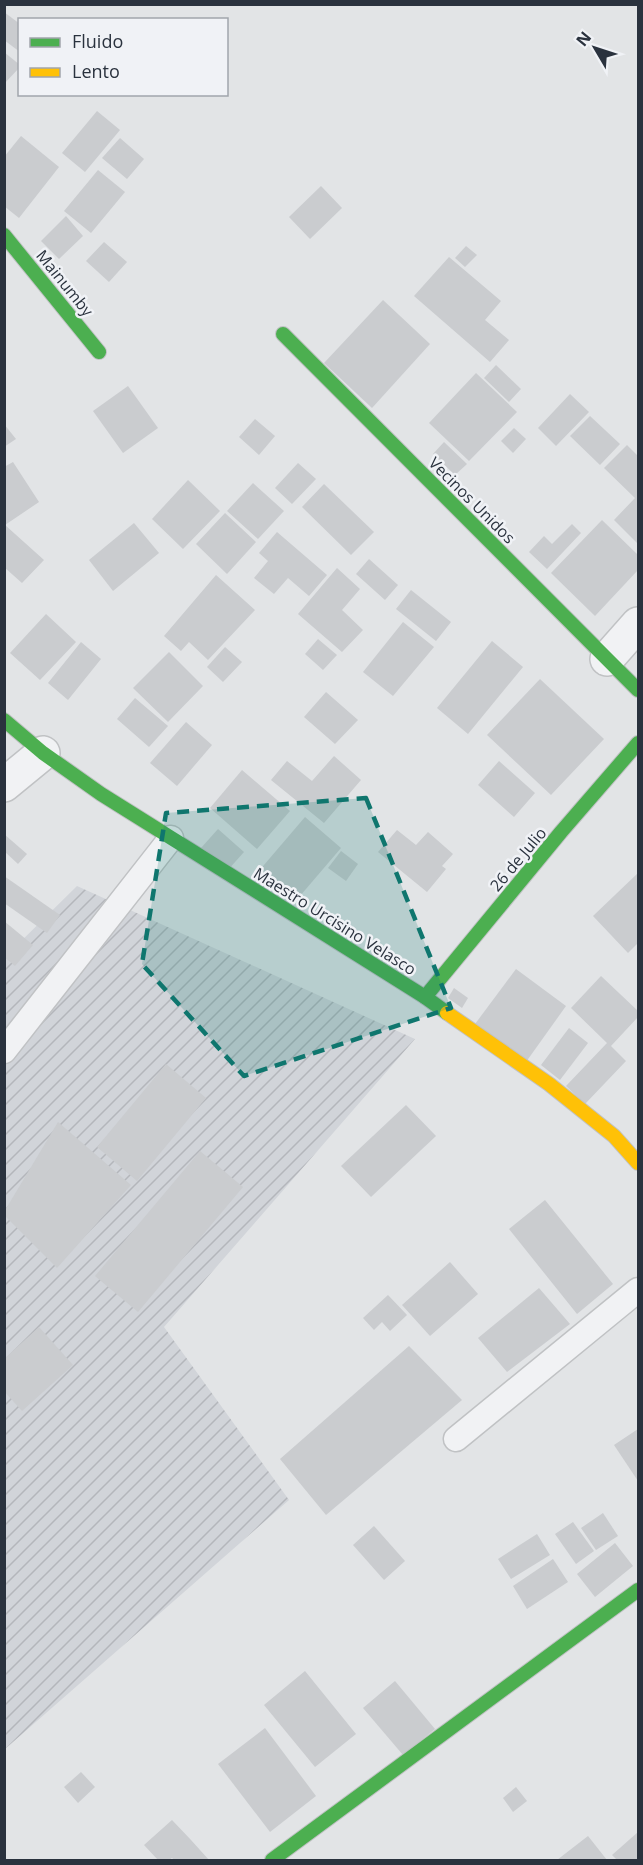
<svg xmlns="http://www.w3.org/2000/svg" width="643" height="1865" font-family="'Open Sans',sans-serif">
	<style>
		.industrial { fill: url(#industrial-furrows) }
		.building { fill: #cacccf }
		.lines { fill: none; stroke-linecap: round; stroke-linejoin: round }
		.lane-casing { stroke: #c0c2c4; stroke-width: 27 }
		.street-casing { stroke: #c0c2c4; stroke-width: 36 }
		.fast-casing { stroke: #c0c2c4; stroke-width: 16 }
		.slow-casing { stroke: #c0c2c4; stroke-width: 16 }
		.lane { stroke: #f1f2f4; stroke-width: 24 }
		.street { stroke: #f1f2f4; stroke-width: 33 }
		.fast { stroke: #4caf50; stroke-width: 14 }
		.slow { stroke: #ffc107; stroke-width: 14 }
		.marked { fill: #0f766e; fill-opacity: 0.2; stroke: #0f766e; stroke-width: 4.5; stroke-dasharray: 12 8; stroke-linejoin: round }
		.labels { text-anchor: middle; stroke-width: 5; stroke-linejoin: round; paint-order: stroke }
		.street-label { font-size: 16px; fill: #2a323e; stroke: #f0f2f6 }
	</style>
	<defs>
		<pattern id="industrial-furrows" width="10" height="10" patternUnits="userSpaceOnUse" patternTransform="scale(1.5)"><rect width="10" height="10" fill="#d1d4d9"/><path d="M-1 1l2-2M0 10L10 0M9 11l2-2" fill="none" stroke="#b4b6bb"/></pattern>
	</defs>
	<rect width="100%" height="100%" fill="#e2e4e6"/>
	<path class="industrial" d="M77,886l338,153 -251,288 125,173 -284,249v-792z"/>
	<g class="building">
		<path d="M4,12l16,12v28l-16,-12z"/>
		<path d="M4,52l16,13v2l-16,17z"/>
		<path d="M97,111l23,19 -35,42 -23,-19z"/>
		<path d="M21,136l38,31 -40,51 -15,-12v-49z"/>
		<path d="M120,138l24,21 -17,20 -25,-21z"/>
		<path d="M98,170l27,22 -34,41 -27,-22z"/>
		<path d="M321,186l21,22 -32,31 -21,-22z"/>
		<path d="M66,216l17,20 -24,23 -18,-18z"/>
		<path d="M104,242l23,20 -18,20 -23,-21z"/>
		<path d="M466,246l11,9 -12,12 -10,-9z"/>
		<path d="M449,257l52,44 -16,19 24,20 -19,22 -76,-66z"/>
		<path d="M383,300l47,44 -58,64 -48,-45z"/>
		<path d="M496,365l25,24 -12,13 -25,-24z"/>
		<path d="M476,373l41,39 -48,49 -40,-38z"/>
		<path d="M128,386l30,42 -35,25 -30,-42z"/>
		<path d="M570,394l19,18 -33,34 -18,-18z"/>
		<path d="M590,416l30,28 -20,21 -30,-29z"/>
		<path d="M255,419l20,17 -16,19 -20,-18z"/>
		<path d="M4,424l12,15 -12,8z"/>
		<path d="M514,428l12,11 -13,14 -12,-12z"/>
		<path d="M444,442l23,22 -12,11 -22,-21z"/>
		<path d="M627,445l11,11v88l-24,-24 21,-22 -31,-30z"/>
		<path d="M13,462l26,40 -34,23 39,35 -22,23 -18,-16v-100z"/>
		<path d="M298,463l18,16 -24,25 -17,-16z"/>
		<path d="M188,480l32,31 -37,38 -31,-30z"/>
		<path d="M253,483l31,28 -26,28 -31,-28z"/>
		<path d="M324,484l50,48 -23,23 -49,-48z"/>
		<path d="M225,513l31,29 -29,32 -31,-30z"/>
		<path d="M602,520l36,35v15l-43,46 -44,-43z"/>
		<path d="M134,523l25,30 -46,38 -24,-31z"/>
		<path d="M572,524l9,9 -34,36 -18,-17 15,-16 8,8z"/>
		<path d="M277,532l50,43 -18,21 -21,-18 -14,16 -20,-16 14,-17 -9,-8z"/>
		<path d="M369,559l29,26 -13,15 -29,-26z"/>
		<path d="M337,568l23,21 -18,21 21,20 -21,22 -44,-38z"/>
		<path d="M216,575l39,35 -47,50 -19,-18 -8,9 -17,-15z"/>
		<path d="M411,590l40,32 -15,19 -40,-32z"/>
		<path d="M46,614l30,28 -36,38 -30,-27z"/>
		<path d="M403,622l31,25 -41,49 -30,-24z"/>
		<path d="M318,639l19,16 -14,15 -18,-16z"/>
		<path d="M492,641l31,26 -55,67 -31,-26z"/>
		<path d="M81,642l20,17 -33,41 -20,-17z"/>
		<path d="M225,647l17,15 -19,20 -16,-15z"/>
		<path d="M169,652l34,34 -35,36 -35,-34z"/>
		<path d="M540,679l64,60 -53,56 -64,-60z"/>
		<path d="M326,692l32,28 -23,24 -31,-27z"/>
		<path d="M135,698l33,28 -19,21 -32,-28z"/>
		<path d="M186,722l26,23 -35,41 -27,-23z"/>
		<path d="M334,756l27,24 -37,43 -53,-43 16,-19 25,20z"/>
		<path d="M499,761l36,32 -21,24 -36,-32z"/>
		<path d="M242,770l48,41 -33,38 -47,-41z"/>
		<path d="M305,817l36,31 -47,55 -36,-31z"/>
		<path d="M218,829l26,23 -17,19 -26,-23z"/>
		<path d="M397,830l19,15 12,-13 25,22 -11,12 4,3 -19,23 -49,-40z"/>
		<path d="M4,834l23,20 -9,10 -14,-13z"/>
		<path d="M341,851l17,13 -12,17 -18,-13z"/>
		<path d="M638,873v70l-10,10 -35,-37z"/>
		<path d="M4,876l56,39 -13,18 -43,-30z"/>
		<path d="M4,921l29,24 -18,21 -11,-9z"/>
		<path d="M516,969l50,37 -40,56 -51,-38z"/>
		<path d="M601,976l37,35v6l-27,29 15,15 -41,43 -19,-18 41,-43 -36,-35z"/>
		<path d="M454,988l14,10 -6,10 -14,-10z"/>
		<path d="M569,1028l19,15 -28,37 -19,-15z"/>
		<path d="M166,1064l40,34 -69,83 -40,-34z"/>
		<path d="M406,1105l30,31 -65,61 -30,-31z"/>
		<path d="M58,1122l73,63 -74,83 -53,-53v-3z"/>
		<path d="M200,1151l43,36 -105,125 -43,-36z"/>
		<path d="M545,1200l68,84 -36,30 -68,-85z"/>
		<path d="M450,1262l28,32 -48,42 -28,-31z"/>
		<path d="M539,1288l31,36 -63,48 -29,-34z"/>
		<path d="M388,1295l19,20 -17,16 -8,-9 -8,8 -11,-12z"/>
		<path d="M39,1327l34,38 -51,46 -18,-20v-32z"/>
		<path d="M409,1346l53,54 -136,115 -46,-56z"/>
		<path d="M638,1429v52l-24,-36z"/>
		<path d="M603,1513l15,23 -22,14 -15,-22z"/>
		<path d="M573,1522l21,29 -18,13 -21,-30z"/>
		<path d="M374,1526l31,35 -21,19 -31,-35z"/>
		<path d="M537,1534l13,21 -39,24 -13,-20z"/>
		<path d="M615,1543l18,23 -38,31 -18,-23z"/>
		<path d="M553,1559l15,23 -41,27 -14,-23z"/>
		<path d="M305,1671l51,63 -41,33 -51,-62z"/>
		<path d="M395,1681l40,48 -32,26 -40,-47z"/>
		<path d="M265,1728l51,68 -46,36 -52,-68z"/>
		<path d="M81,1772l14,15 -17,16 -14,-16z"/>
		<path d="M516,1787l11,14 -14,11 -10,-14z"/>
		<path d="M172,1820l19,20 18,20h-35l-2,-2 -3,2h-11l-14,-15z"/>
		<path d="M638,1832v28h-21l-5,-5z"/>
		<path d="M588,1836l19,24h-50z"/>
	</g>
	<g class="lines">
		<g class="lane-casing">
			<g id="lane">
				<path d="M4,1051l167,-213"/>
				<path d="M456,1439l182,-149"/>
			</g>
		</g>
		<g class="street-casing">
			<g id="street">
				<path d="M607,659l31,-35"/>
				<path d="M4,785l39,-32"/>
			</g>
		</g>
		<g class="fast-casing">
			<g id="fast">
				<path d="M4,235l95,117"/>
				<path d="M283,334l355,356"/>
				<path d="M4,720l39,33 58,41 324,203 22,16"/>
				<path d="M425,997l136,-165 77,-89"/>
				<path d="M272,1860l366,-270"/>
			</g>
		</g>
		<g class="slow-casing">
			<path id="slow" d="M447,1013l102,71 65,52 24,27"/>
		</g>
		<use href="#lane" class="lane"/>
		<use href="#street" class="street"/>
		<use href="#fast" class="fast"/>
		<use href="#slow" class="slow"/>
	</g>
	<path class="marked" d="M366,798l85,210 -207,68 -102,-112 24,-151z"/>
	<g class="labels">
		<g class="street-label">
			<text transform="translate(65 283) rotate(51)" y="6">Mainumby</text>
			<text transform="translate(472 500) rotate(45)" y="6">Vecinos Unidos</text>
			<text transform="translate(518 859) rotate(-50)" y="6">26 de Julio</text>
			<text transform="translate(335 921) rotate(32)" y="6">Maestro Urcisino Velasco</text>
		</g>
	</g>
	<rect width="643" height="1865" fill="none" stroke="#2a323e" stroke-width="12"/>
	<rect x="18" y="18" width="210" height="78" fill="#f0f2f6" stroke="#a1a5ac" stroke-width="1.5"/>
	<rect x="30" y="38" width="30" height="9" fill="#4caf50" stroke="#a1a5ac" stroke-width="1.5"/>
	<text x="72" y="48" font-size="18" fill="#2a323e">Fluido</text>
	<rect x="30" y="68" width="30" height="9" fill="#ffc107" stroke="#a1a5ac" stroke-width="1.5"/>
	<text x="72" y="78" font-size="18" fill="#2a323e">Lento</text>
	<g transform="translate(595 48) rotate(309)" stroke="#f0f2f6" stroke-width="4.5" paint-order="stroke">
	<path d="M0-4.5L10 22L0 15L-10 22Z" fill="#2a323e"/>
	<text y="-9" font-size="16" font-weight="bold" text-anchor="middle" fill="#2a323e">N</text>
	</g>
</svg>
